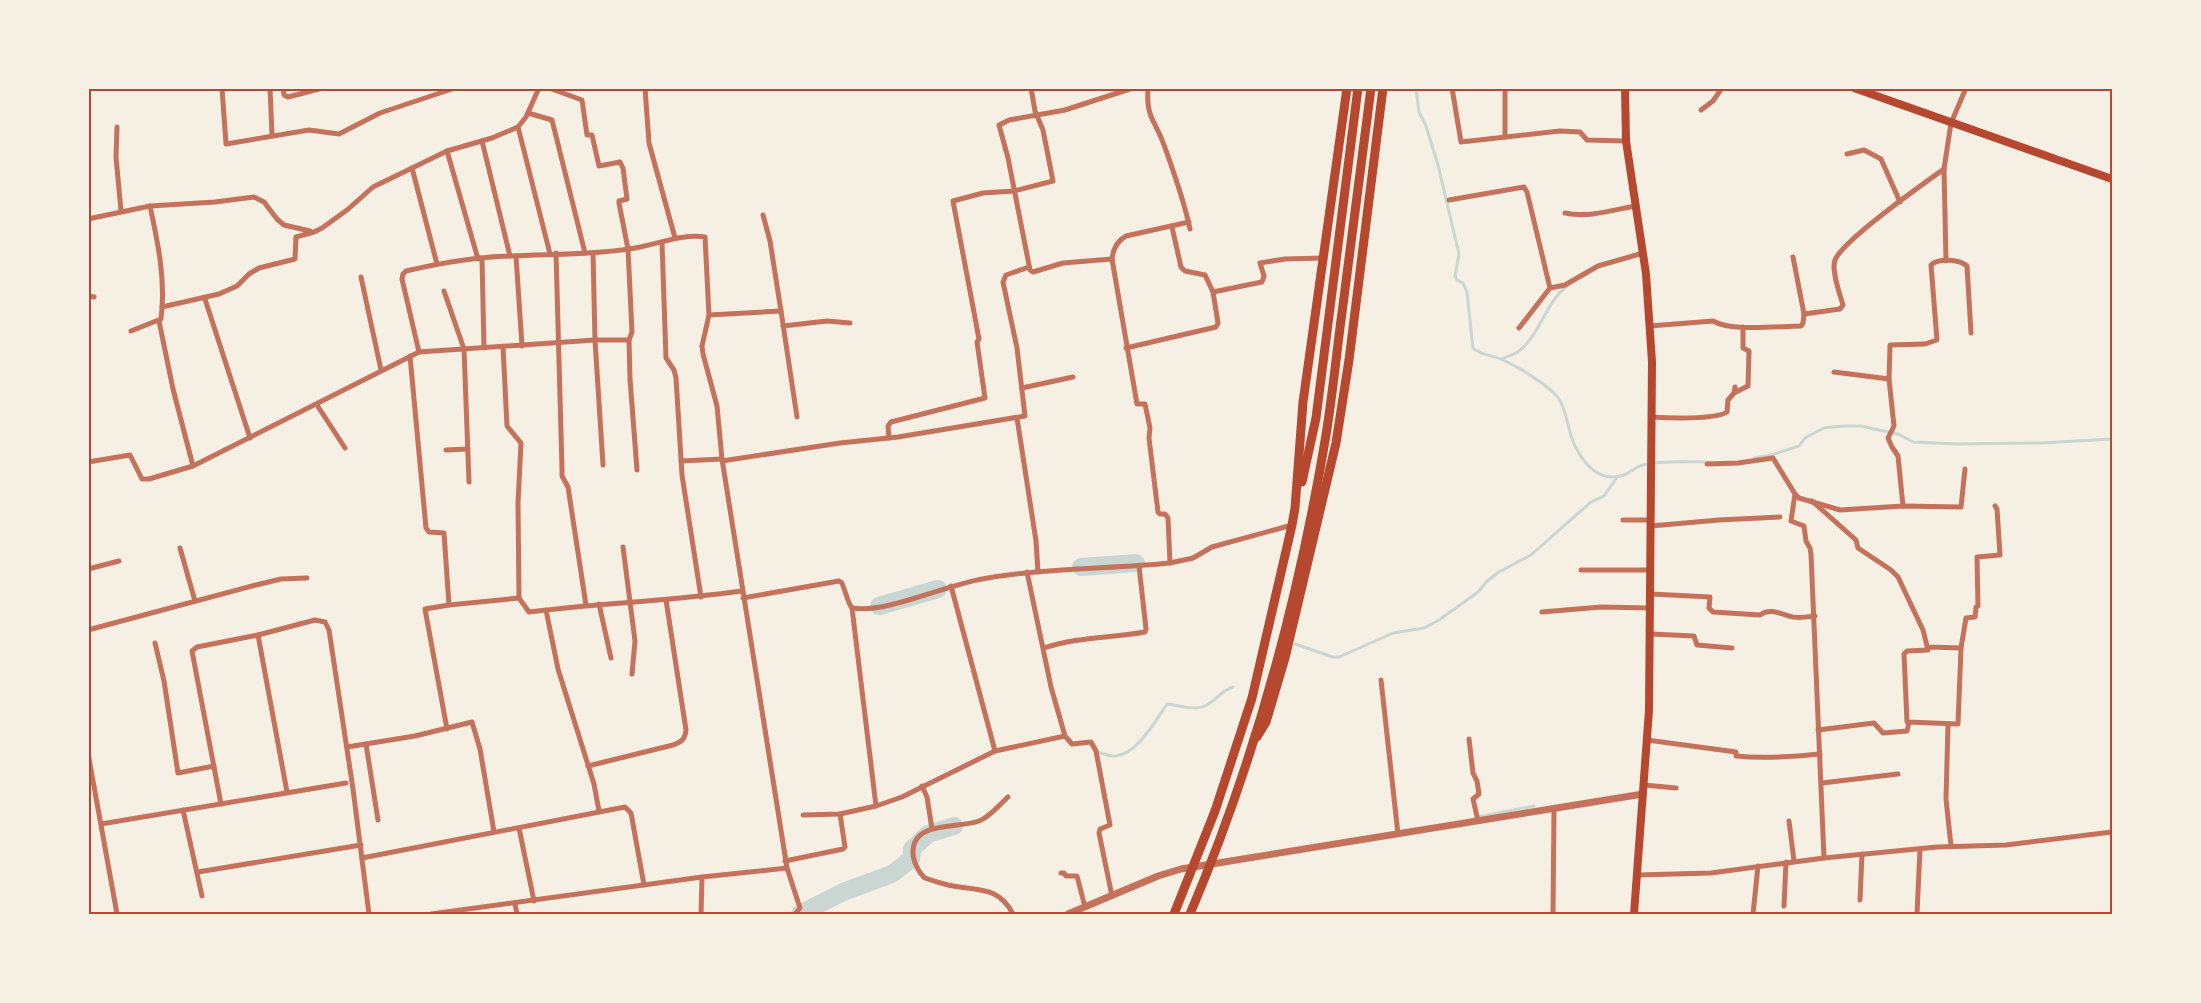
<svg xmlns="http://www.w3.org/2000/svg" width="2201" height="1003" font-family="Cabin,sans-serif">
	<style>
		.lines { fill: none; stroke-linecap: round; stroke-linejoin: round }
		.stream { stroke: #c9d6d2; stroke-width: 3 }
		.river { stroke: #c9d6d2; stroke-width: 18 }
		.minor { stroke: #c5725c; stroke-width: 5 }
		.tertiary { stroke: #c5725c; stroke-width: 7 }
		.secondary { stroke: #b5482f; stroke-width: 8 }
		.primary { stroke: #b5482f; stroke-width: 8 }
		.trunk { stroke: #b5482f; stroke-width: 9 }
		.neatline { fill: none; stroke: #b5482f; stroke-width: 2 }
	</style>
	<rect width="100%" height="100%" fill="#f6efe4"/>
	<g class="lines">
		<g class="stream">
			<path d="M1416,88l3,24 7,14 12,39 21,89 -4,22 2,4 6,3 4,9 6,56c8,8 21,7 30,12 17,8 35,19 50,32 15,14 13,36 22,54 10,20 26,37 49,29 6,-2 10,-7 16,-9 14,-6 52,-4 68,-4"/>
			<path d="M1502,359c5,-3 12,-4 17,-8 20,-15 27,-49 48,-65"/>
			<path d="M1754,458l17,-3 28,-9 6,-8 19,-10 19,-2h17l38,8 15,8 43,2 86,-1 70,-4"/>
			<path d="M1295,644l38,13h6l54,-24 31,-5 15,-8 39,-28 9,-11 12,-9 32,-17 60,-53 13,-6 13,-19"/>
			<path d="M1097,752c6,1 12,5 18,4 22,-1 41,-36 52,-52 11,1 28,7 38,2 11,-5 17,-16 28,-19"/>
			<path d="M1478,817l56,-11"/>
		</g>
		<g class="river">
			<path d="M1081,567l55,-4"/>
			<path d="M879,606l59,-17"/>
			<path d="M800,914l43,-22 49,-18 19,-15 1,-10 16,-15 26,-8"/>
		</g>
		<g class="minor">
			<path d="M222,88l4,56 83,-14 30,4 41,-21 75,-25"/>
			<path d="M270,88l2,47"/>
			<path d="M283,88l1,7 4,2 35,-9"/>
			<path d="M549,88l33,12 5,35h5l7,31 21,-4 3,6 4,31 -8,2v2l9,46 4,83 -3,8 1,39 7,91"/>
			<path d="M645,88l4,55 26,95"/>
			<path d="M1148,88c-2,31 7,31 16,57 10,28 20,55 26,84"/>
			<path d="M1452,88l9,54 99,-11 20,1 7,8 39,1"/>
			<path d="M1701,110l12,-9 9,-13"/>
			<path d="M528,113l24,7 33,133"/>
			<path d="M117,127l-1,30 5,54"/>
			<path d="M518,127l32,127"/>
			<path d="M1505,137v-49"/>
			<path d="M482,141l28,115"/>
			<path d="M447,151l31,108"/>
			<path d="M1847,154l17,-4 17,9 19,43"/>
			<path d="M412,168l25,96"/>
			<path d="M1449,200l75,-13 3,5 23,96 15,-3 33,-19 45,-13"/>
			<path d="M1565,213c23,5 48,-3 70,-7"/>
			<path d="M763,215l7,26 11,70"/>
			<path d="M88,219l62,-13 65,-4 39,-5 10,5 13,17 7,6 26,6"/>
			<path d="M662,243l4,115 8,12 2,8 6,97 19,122"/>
			<path d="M556,253l6,216v7l6,11 18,118"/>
			<path d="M593,253l2,87 8,125"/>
			<path d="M516,256l6,90"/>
			<path d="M1793,257l11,57"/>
			<path d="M482,258l2,90"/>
			<path d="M1112,259l-49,4 -30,9 -3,-2 -22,-112 -9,-33 10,-5 56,-10 68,-22"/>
			<path d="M1946,261l-2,-92 7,-46 15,-35"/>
			<path d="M361,277l20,93"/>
			<path d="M444,291l20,58 5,133"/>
			<path d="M1213,292l49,-10 2,-6 -4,-13 25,-4 38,-1"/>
			<path d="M88,296l6,1"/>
			<path d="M205,299l45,139"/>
			<path d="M162,307l57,-13 18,-8 12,-12 10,-6 36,-9 1,-22 18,-5 8,-4 25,-18 26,-23 74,-36 45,-13 26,-11 8,-10 13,-29"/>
			<path d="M709,315l72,-4 16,106"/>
			<path d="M159,321l14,68 20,77"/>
			<path d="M783,326l44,-5 23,2"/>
			<path d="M1650,326l63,-5c18,11 66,5 88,5l2,-3 1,-9 36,-5 3,-4c-3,-10 -12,-35 -8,-45 8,-20 88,-76 109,-91"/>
			<path d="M1519,328l31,-40"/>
			<path d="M131,331l30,-12c5,-38 -3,-76 -11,-113"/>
			<path d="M503,347l4,79 14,17 -3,60 1,95 10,14c71,-9 142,-11 213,-21"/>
			<path d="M1126,348l90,-21 2,-4 -5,-31 -8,-17 -20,-4 -4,-4 -9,-40"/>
			<path d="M419,352l-17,-73 1,-5 3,-3c34,-8 69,-14 104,-15 39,-2 80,-1 119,-7 24,-3 53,-16 76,-12l4,78 -7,31 1,8 14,52 5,53 65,409 13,40 -5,6"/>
			<path d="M410,356l16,172 3,4 15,1 5,72 -24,4 22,120"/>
			<path d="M1834,372l55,7 1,-34 35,-1 12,-4 -6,-75c7,-7 28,-6 36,1l4,67"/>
			<path d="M1889,379l5,47 -6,12 4,9 6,9 5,50"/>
			<path d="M1022,388l51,-11"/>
			<path d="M317,405l28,43"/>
			<path d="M1651,417c16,1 64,3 76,-5l1,-12 6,-7 1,-6 -1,6 14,-7 1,-35 -6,-3v-21"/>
			<path d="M1017,418l19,123 2,31"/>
			<path d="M889,438l-1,-12 3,-4 94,-24 -8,-56 2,-3 -26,-138 30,-8 31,-2 39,-10 -10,-51 -8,-19 -4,-23"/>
			<path d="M446,450l22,-1"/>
			<path d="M681,461l41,-2"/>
			<path d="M722,461l118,-18 58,-6 127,-21 -8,-68 -14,-66 3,-7 23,-8"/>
			<path d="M88,462l42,-7 12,24h7l44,-13 226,-114 176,-12h34"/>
			<path d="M1707,464l31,-1 35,-5 22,36 4,4 41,12 63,-4 58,1 4,-38"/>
			<path d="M1795,494l-4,27 13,5 2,15 4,7 1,6 13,304"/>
			<path d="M1812,501l44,39 2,8 33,22 7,7 25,53 5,20 -21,1 -3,3 3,68 51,2 3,-76 -32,-1"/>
			<path d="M1623,520h28"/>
			<path d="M1651,526l68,-6 61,-3"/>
			<path d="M623,547l12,94 -3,33"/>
			<path d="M180,548l15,53"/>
			<path d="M1170,563l-2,-45 -3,-4h-5l-2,-2 -9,-74 1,-10 -5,-24h-8l-25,-145c1,-10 5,-18 14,-23l63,-14"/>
			<path d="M88,569l31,-8"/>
			<path d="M1581,570h70"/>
			<path d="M1027,572l24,115 14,49 7,8 19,-2 5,9 14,74 -10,4 -1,4 13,63"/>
			<path d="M951,586l44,165"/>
			<path d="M1651,594l59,3 -1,11 4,4 47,3c9,-7 19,-2 29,1 7,3 18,1 26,0"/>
			<path d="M743,598l96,-17 3,2 7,20 3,5c33,6 94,-23 130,-29 62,-11 126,-10 188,-16l23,-5 19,-11 80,-22"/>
			<path d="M599,604l12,54"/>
			<path d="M449,605l70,-7"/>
			<path d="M852,608l24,198"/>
			<path d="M546,610l12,59 36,115 5,27"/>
			<path d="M1542,612l59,-5 49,1"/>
			<path d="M88,630l168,-45 25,-6 26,-1"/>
			<path d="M1651,634l43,2 3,9 35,3"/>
			<path d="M258,635l29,157"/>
			<path d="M155,643l9,38 14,92 36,-7"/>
			<path d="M1044,648c33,-11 67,-10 101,-16l1,-3 -7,-63"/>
			<path d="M1961,648l5,-30 9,-1 1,-10 2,-1 -1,-49 23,-2 -3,-46 -2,-3"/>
			<path d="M1381,680l17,154"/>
			<path d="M1948,725l-2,74 5,47"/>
			<path d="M1818,730l56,-7 9,10 24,-2 2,-8"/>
			<path d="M1469,739l4,34 4,8 2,13 -6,5 5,22"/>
			<path d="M1647,740l89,12v4c28,3 55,1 84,-2"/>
			<path d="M366,744l12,76"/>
			<path d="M347,747l68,-11 57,-14 8,27 14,83"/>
			<path d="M88,753l29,161"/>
			<path d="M588,766l85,-21c8,-3 12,-5 13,-15l-20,-130"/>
			<path d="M1822,783l76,-9"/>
			<path d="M1644,785l32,3"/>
			<path d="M922,786l5,11 5,32"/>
			<path d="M1008,797c-9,8 -18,20 -29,24 -21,8 -67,-1 -66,32 0,8 6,20 12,25 8,3 15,5 23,7 28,6 50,0 65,29"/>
			<path d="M221,804l-29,-153 5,-4 61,-12 57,-15 10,2 4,8 24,159 16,125"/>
			<path d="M183,810l19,86"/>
			<path d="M803,815l37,-1 36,-8 26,-9 93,-46 70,-15"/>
			<path d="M1789,821l5,40"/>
			<path d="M101,824l245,-41"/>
			<path d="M519,828l15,73"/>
			<path d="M362,858l263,-51 6,6 13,72"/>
			<path d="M785,861l58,-12 2,-2 -5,-33"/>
			<path d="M198,872l163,-27"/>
			<path d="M1061,873h3l2,3h11l8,31"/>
			<path d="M1637,875l74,-2 113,-15 113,-11 69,-2 106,-13"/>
			<path d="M1860,900l2,-46"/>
			<path d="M515,904l2,10"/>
			<path d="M1784,906l2,-44"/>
			<path d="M431,914l271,-37 85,-9"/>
			<path d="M701,914l1,-37"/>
			<path d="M1553,914l1,-105"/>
			<path d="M1753,914l5,-48"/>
			<path d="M1917,914l3,-65"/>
		</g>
		<path class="tertiary" d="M1068,914l90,-38 23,-7 462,-75"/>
		<path class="secondary" d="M1625,88l1,53 20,133 6,88 -3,348 -15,204"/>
		<path class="primary" d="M1854,88l258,91"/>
		<g class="trunk">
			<path d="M1302,482l14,-64 42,-330"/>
			<path d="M1257,737l9,-15 19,-64 51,-215 13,-83 34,-272"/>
			<path d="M1174,914l41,-103 37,-113 40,-173 3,-17 8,-106 44,-314"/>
			<path d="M1190,914c64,-151 109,-316 136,-479 7,-43 11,-87 17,-130 9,-72 18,-144 28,-217"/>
		</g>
	</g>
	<rect width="2201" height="1003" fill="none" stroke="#f6efe4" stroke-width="180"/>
	<rect x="90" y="90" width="2021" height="823" class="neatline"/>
</svg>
